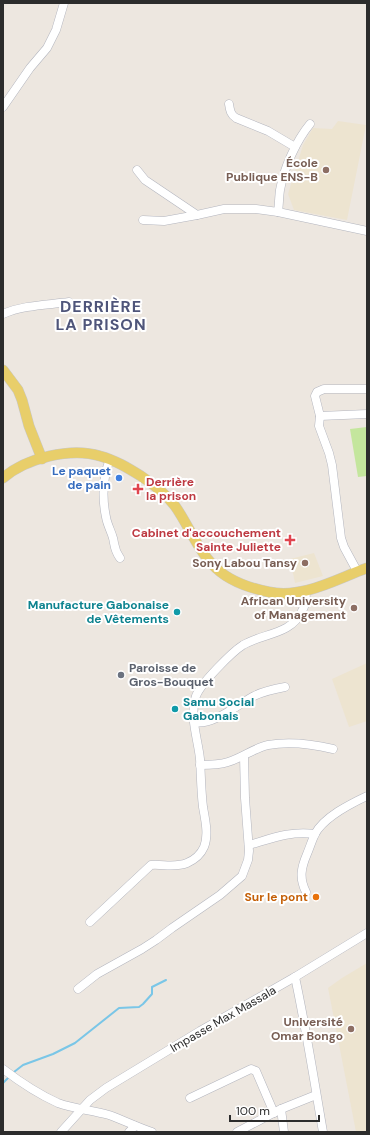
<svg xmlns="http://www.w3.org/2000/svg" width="370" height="1135" font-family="'DM Sans',sans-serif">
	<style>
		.education { fill: #ede4d0 }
		.pitch { fill: #c4e69d }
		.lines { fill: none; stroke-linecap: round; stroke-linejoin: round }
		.stream { stroke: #7ac6e7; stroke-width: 2 }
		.minor-casing { stroke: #b3b5be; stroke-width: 9 }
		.major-casing { stroke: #c8c8c8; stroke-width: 11 }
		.minor { stroke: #fff; stroke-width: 8 }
		.major { stroke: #e8ce6a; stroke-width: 10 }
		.education-dot { fill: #8d6e63; stroke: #fff; stroke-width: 1.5 }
		.shop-dot { fill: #3f7fe0; stroke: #fff; stroke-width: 1.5 }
		.health-dot { fill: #e0444e; stroke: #fff; stroke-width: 1.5 }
		.culture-dot { fill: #0f9aa8; stroke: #fff; stroke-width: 1.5 }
		.worship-dot { fill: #6b7280; stroke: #fff; stroke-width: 1.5 }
		.food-dot { fill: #e8710a; stroke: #fff; stroke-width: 1.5 }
		.labels { text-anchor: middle; stroke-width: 4; stroke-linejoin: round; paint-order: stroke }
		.education-label { font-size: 12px; font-weight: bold; fill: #785e54; stroke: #fff; text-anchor: end }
		.shop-label { font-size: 12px; font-weight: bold; fill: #366cbe; stroke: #fff; text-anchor: end }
		.health-label { font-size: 12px; font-weight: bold; fill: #be3a42; stroke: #fff; text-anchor: start }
		.culture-label { font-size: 12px; font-weight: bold; fill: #0d838f; stroke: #fff; text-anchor: end }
		.worship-label { font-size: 12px; font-weight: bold; fill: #5b616d; stroke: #fff; text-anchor: start }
		.food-label { font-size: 12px; font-weight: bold; fill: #c56008; stroke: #fff; text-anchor: end }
		.street-label { font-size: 12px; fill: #2c2c2c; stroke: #fff }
		.district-label { font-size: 16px; font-weight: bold; letter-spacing: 1px; fill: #4f557a; stroke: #fff }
	</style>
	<rect width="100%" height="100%" fill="#ede7e0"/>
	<g class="education">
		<path d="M338,121l28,4 -19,95 -53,-10 -6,-16 15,-49 10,-17 19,1z"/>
		<path d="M314,553l9,23 -28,7 -5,-24z"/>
		<path d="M367,663v58l-18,6 -17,-48z"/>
		<path d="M367,963v169h-11l-28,-144 14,-10z"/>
	</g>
	<path class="pitch" d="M367,427v49l-9,1 -8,-48z"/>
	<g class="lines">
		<g class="stream">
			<path d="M14,1072l9,-7 30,-11 22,-11 44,-35 20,-1 4,-3 9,-10v-7l14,-7"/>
			<path d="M3,1083l5,-5"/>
		</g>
		<g class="minor-casing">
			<g id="minor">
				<path d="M229,104c1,7 2,11 7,14l32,13 27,16"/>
				<path d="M3,107l27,-39 17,-20 9,-18 8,-27"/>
				<path d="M137,170l8,10 52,35 27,-6h32l22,3 89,19"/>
				<path d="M278,212c1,-7 1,-15 2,-22 4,-22 16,-49 30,-66"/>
				<path d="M143,220l21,1 33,-6"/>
				<path d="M3,314c20,-9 44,-9 66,-12"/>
				<path d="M320,416l47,-2"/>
				<path d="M110,459c-7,18 -8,39 -4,58 1,7 5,14 7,21 2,8 1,12 7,20"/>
				<path d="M357,571l-13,-24 -3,-9 -9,-73 -3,-12 -10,-27 1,-10 -5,-20 2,-4 7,-3h43"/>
				<path d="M195,722c17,4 44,-18 59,-26 10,-5 20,-7 31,-9"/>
				<path d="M200,765c10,0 19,0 28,-3 14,-4 26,-14 40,-17 22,-4 44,-1 65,4"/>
				<path d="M249,845c24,-7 40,-14 66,-11"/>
				<path d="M306,892c-7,-14 -5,-24 1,-38 3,-7 5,-14 8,-20 9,-17 35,-30 52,-38"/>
				<path d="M90,922l61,-57c12,-1 24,3 36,-2 7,-3 14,-9 17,-16 5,-12 1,-28 -1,-40 -2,-16 -2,-32 -3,-48 -2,-20 -11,-43 -4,-63 5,-13 36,-44 47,-51 20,-12 48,-10 59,-34 4,-7 5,-12 3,-20"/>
				<path d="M295,977c11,51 19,103 28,155"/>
				<path d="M78,989l19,-15 45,-25 14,-9 16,-12 48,-33 22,-19 6,-16 1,-9 -4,-53 -1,-42"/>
				<path d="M3,1069c17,13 35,25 55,34 16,6 34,7 51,12 14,5 28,12 43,17"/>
				<path d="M190,1098l61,-29 5,2 18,42"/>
				<path d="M281,1109l3,23"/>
				<path d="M61,1132l29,-32 16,-12 94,-57 95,-54 72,-44"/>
				<path d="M129,1132l6,-6"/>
				<path d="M237,1132l44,-23 35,-14"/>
			</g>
		</g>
		<g class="major-casing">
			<g id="major">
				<path d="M3,370l15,20 4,10 7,26 13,33"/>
				<path d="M3,478c23,-20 68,-31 97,-22 15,4 28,12 41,20 12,8 25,18 34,30 13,18 22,43 37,58 14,16 37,24 57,28 34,7 67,-13 98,-24"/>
			</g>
		</g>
		<use href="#minor" class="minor"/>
		<use href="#major" class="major"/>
	</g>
	<g class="education-dot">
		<circle cx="326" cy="170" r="4"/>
		<circle cx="305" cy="563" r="4"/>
		<circle cx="354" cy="608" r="4"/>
		<circle cx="351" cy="1029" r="4"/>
	</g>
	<circle class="shop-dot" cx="119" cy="478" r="4"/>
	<g class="health-dot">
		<path d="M136 483h4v4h4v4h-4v4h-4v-4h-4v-4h4z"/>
		<path d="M288 534h4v4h4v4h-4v4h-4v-4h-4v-4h4z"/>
	</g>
	<g class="culture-dot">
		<circle cx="177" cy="612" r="4"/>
		<circle cx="175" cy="709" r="4"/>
	</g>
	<circle class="worship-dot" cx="121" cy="675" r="4"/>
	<circle class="food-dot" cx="316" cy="897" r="4"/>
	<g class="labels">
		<g class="education-label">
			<text x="318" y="167">École<tspan x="318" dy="14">Publique ENS-B</tspan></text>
			<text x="297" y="567">Sony Labou Tansy</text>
			<text x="346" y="605">African University<tspan x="346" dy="14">of Management</tspan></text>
			<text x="343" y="1026">Université<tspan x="343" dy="14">Omar Bongo</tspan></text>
		</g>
		<g class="shop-label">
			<text x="111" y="475">Le paquet<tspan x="111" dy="14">de pain</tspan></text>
		</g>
		<g class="health-label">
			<text x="146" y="486">Derrière<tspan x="146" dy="14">la prison</tspan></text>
			<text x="281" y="537" text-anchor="end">Cabinet d'accouchement<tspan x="281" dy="14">Sainte Juliette</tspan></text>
		</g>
		<g class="culture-label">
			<text x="169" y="609">Manufacture Gabonaise<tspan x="169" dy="14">de Vêtements</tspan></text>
			<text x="183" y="706" text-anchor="start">Samu Social<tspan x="183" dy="14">Gabonais</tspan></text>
		</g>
		<g class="worship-label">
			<text x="129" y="672">Paroisse de<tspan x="129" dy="14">Gros-Bouquet</tspan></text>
		</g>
		<g class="food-label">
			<text x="308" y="901">Sur le pont</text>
		</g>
		<g class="street-label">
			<text transform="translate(223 1019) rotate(-30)" y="4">Impasse Max Massala</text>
		</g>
		<g class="district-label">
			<text x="101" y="312">DERRIÈRE<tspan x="101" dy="18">LA PRISON</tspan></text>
		</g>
	</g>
	<rect width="370" height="1135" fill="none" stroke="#2c2c2c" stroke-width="8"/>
	<path d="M230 1115v6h89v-6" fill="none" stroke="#2c2c2c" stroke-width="2"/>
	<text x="236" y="1115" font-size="12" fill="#2c2c2c" stroke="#ffffff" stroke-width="3" paint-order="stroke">100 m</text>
</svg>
